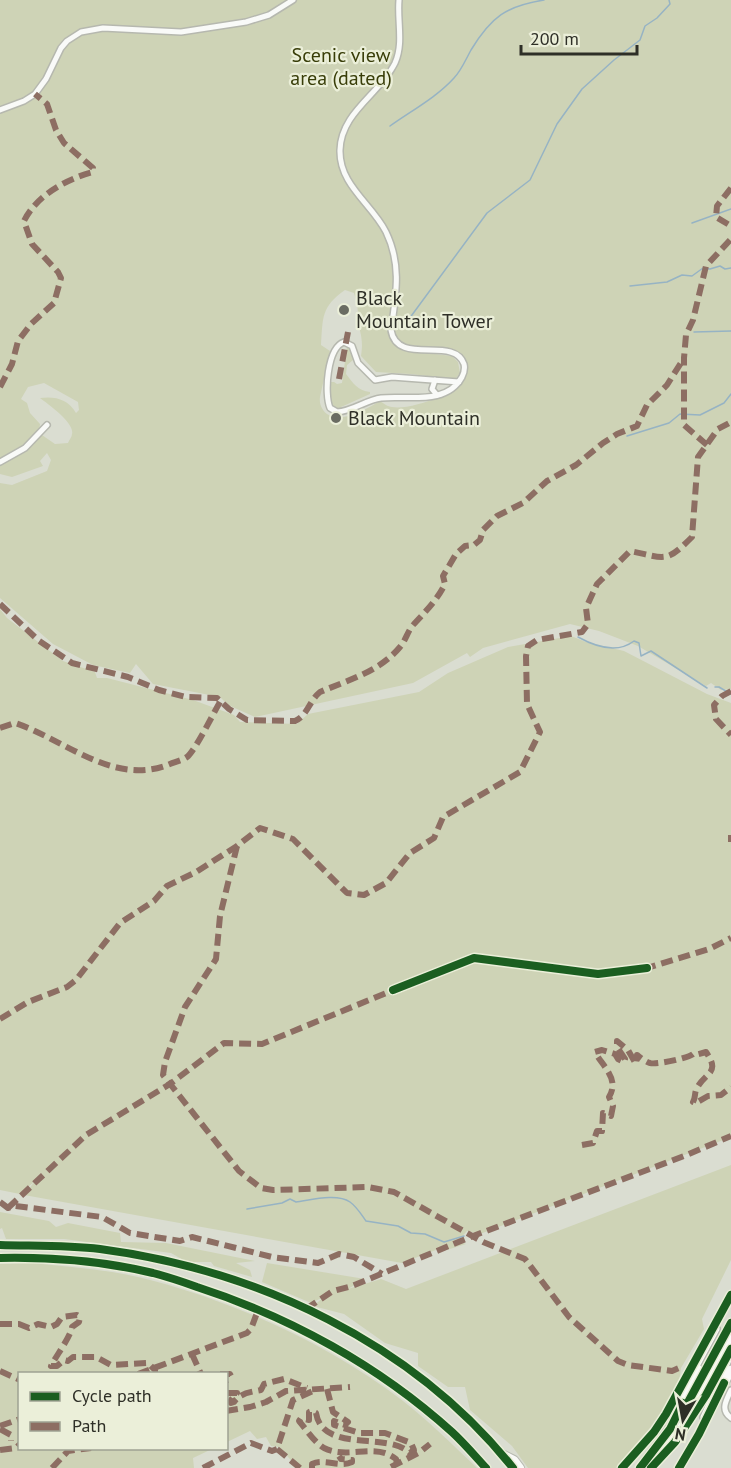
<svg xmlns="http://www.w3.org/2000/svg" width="731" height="1468" font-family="'PT Sans',sans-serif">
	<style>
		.green { fill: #ced3b6; fill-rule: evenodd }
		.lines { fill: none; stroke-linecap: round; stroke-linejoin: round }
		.stream { stroke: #96b3c4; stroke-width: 1.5 }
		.minor-casing { stroke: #b6b8af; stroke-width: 8 }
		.major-casing { stroke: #b6b8af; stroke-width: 10 }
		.highway-casing { stroke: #b6b8af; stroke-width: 10 }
		.minor { stroke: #f9faf8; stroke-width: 5 }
		.major { stroke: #f9faf8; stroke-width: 7 }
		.highway { stroke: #f9faf8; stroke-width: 8 }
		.quiet { stroke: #8d6e63; stroke-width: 6; stroke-dasharray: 12 6; stroke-linecap: butt }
		.cycleway-casing { stroke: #ebefd9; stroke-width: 11 }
		.cycleway { stroke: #1b5e20; stroke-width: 8 }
		.poi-dot { fill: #6a6c62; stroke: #ebefd9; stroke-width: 2 }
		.labels { text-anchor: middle; stroke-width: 4.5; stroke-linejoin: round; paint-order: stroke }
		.park-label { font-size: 20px; fill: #383d08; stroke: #ebefd9 }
		.poi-label { font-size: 20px; fill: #2e2f27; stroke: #ebefd9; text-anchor: start }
	</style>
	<rect width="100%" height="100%" fill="#daddd1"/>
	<g class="green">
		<path d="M0,0h731v689l-10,1 -10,-7 -5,3 -68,-40 -39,-15 -29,-7 -87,24 -13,9 -3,-4 -54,30 -158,34 -27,-12 -8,-8 -67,-13 -17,-20 -6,9 -37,-8 -40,-21 -53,-46v-115l12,2 35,-14 4,-11 -4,-7 -7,8 3,5 -31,11 -12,-3v-10l13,-10 -13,4zM345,290l9,3c3,9 4,15 4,24 1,16 6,20 3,39l15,16 35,2 41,5 4,-1 4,-5 -2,-11 -6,-6 -51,-6 2,-6c15,4 41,1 54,8 6,3 10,9 10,15 3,23 -56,44 -75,40 -4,0 -9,-4 -12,-6 -14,8 -37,23 -53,13 -5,-4 -8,-10 -7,-17 3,-15 7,-30 10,-46l-9,-6c2,-28 0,-38 24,-55zM44,383l34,19 1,8 -3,3c-8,-14 -21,-17 -36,-15 8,6 35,25 32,36 0,3 -3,6 -4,9l-13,1 -16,-11 1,-9 -10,-11 -3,-10 -6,-4 7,-12z"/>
		<path d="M347,347l4,1 2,12 -6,5 -1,9c7,9 12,17 24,18v2l-29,13 2,3h-5l-8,-6 -1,-22h5l3,2 5,-1z"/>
		<path d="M0,609l7,9 56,43 32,11 2,6h10l86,22 41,15 6,7 57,2 11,-10 111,-22 29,-19 60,-26 63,-11 15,6 38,9 83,43 24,9v434l-251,97 -13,-3 -9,10 8,3 -26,8 1,-4 -39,15 -378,-68 11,-14 -15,13 -20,-4z"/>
		<path d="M731,1165v95l-29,59 2,10 -23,39 -2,14 -23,39 -39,47h-89l-16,-22 -42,-36 -5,-23h-17l-30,-21v-13l-33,-10 -41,-29 -31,-8 11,-9 -13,6 -49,-21 5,-19 98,16 -17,10 33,-10 25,10z"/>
		<path d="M0,1212l49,9 7,6 12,-4 52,10 1,9 45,1 89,18 -19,2 14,7 2,7 -38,-11 -3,-4h-24l-16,-9 -107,-14h-58l-4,-11 -2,1z"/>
		<path d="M32,1263c41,4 82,7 122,18 88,24 176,64 249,120 26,20 50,44 74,67h-179l-19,-21 -8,-1 -5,-9 -9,2 -7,-8 -23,11 -1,-68h-206v74l192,1 -19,9 1,10h-194v-204z"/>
	</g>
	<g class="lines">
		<g class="stream">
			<path d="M390,126c21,-15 47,-29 64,-48 7,-7 12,-19 17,-28 20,-33 35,-44 73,-50"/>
			<path d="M692,223l39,-14"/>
			<path d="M630,286l37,-4 15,-7 10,1 11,-8 7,1 10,-3 5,3 6,-1"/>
			<path d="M409,319l78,-106 43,-33 27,-56 25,-35 32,-29 26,-20 5,-14 12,-8 13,-14 -1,-4"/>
			<path d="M694,332l37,-1"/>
			<path d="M627,436l42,-13 11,-9 20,1 24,-12 7,-9"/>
			<path d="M578,637c18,10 39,17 56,4l5,2 2,13 10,-5 56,37"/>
			<path d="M715,687h4l12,7"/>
			<path d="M247,1209l35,-6 8,-4 6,3c15,-2 41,-9 54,0 7,5 11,12 16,19l32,5 13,7 14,1 19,8 20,-6"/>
		</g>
		<g class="minor-casing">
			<g id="minor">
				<path d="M399,0c-2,21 5,43 -4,63 -15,31 -54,49 -55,87 -1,35 32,54 46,82 16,33 10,63 5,98 6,37 63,5 73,34 1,4 0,9 -2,13 -16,29 -55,18 -81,21 -15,2 -28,13 -44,14l-7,-4c-6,-14 -3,-60 14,-66l8,4 6,17 17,17 17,-3 67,5"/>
				<path d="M0,110l24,-9 11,-7 11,-15 15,-31 6,-7 14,-9 22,-4 78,4 65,-10 23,-7 24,-15"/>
				<path d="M435,380l-3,9 5,6"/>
				<path d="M0,462l25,-14 22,-23"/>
				<path d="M696,1368l21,-39"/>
				<path d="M731,1390c-5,11 -11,20 0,28"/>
				<path d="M672,1410l15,-25"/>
				<path d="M703,1417l27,-59"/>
			</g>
		</g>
		<g class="major-casing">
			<g id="major">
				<path d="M0,1245c33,1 67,0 100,4 158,21 313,94 413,219"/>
				<path d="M0,1258c51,-1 103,3 153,15 15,4 30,9 44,14 93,30 182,79 255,145 12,11 23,24 34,36"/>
			</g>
		</g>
		<g class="highway-casing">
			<g id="highway">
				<path d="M703,1401l28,-52"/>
				<path d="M681,1407l16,-39"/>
				<path d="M502,1454l12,6 6,8"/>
				<path d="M622,1468l32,-36 12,-18 65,-119"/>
				<path d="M640,1468l48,-65 43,-80"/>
				<path d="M651,1468l34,-46 46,-85"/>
				<path d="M679,1468l20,-34 32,-64"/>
			</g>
		</g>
		<use href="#minor" class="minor"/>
		<use href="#major" class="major"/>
		<use href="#highway" class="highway"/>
		<g class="quiet">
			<path d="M731,188l-14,18 -1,11 15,9"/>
			<path d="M339,379l9,-47"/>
			<path d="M0,387l12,-23 6,-23 13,-17 23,-21 7,-25 -3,-6 -26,-28 -8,-23c12,-25 42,-42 69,-49v-4l-29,-25 -8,-13 -9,-26 -12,-10"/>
			<path d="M707,445l-23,-20v-67l2,-23 7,-15 13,-54 25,-27"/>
			<path d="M0,604l38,36 34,23 56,14 31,13 27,7 31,1 12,11 18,11 48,1c13,-6 14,-20 25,-29 28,-12 59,-20 80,-45 6,-7 8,-17 14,-23 12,-13 23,-24 31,-40l-2,-8 13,-22 9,-8 9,-1 6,-5 3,-10 14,-14 26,-13 24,-22 29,-16 27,-22 14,-9 20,-8 10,-21 20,-20 17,-27"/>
			<path d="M731,691l-9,5 -8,9 2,14 15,16"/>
			<path d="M0,728l15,-5c51,17 99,64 155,41 5,-2 13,-4 17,-7 8,-6 27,-45 33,-55"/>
			<path d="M731,835v7"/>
			<path d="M237,846l-17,70 -4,43 -31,48 -20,55 -2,13 76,96 22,17 12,2 95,-3 26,5 89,50 42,17 44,58 49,44 10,4 44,6 7,-3"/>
			<path d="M644,969l65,-20 22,-11"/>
			<path d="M0,1019l28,-17 39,-15 9,-7 44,-57 34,-22 13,-15 29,-14 41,-26 23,-18 33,11 54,54 17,2 22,-12 24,-30 24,-15 9,-21 77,-45 20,-40 -13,-28 -1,-48 2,-10 9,-6 45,-8 6,-8 -2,-16 11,-24 33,-33c36,7 35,13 62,-14l6,-80 20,-28 13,-7"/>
			<path d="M582,1145l11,-2 4,-12h5l1,-18 8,3 2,-10 -4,-9c11,-18 -6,-30 -14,-45l7,-2 13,4 3,5 6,3 1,-3 -8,-12v-6l11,9 8,14 1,-9c4,3 9,7 13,8 6,2 38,-5 43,-9l2,1 11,-3c15,22 0,19 -9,36 -3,5 -1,9 -4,14l3,1 12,-7 13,-1 10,-8"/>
			<path d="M0,1202l8,6 7,-2 87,11 28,16 50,8 12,-4 80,20 46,6 21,-9 15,3 28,17"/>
			<path d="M8,1208l78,-73 84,-51 54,-41 38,1 134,-55"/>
			<path d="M306,1309l27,-18 19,-5 121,-50 211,-80 47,-20"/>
			<path d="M0,1324h19l10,4 9,-4 13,3 6,-3 5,-7 15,-2 3,2 -1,5 -7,5c-1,9 -16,29 -21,39h6l7,-6 4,1 5,-4h23l15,8 37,-2 7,7v4"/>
			<path d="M192,1354l9,20"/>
			<path d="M0,1371l20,9"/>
			<path d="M138,1374l109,-41 4,-4 7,-19"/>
			<path d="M220,1374h10l1,2 -5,5"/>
			<path d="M327,1389l6,23 15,10 -3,3 -11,-4v4l26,8h25l26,10 3,7 -4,3c-22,-22 -87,1 -94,-40l-4,-2 -3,1v8l-8,-2 -2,3c7,8 15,21 25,27 24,12 51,-6 72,11l2,9"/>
			<path d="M226,1393h11l-6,7v3l3,-1c6,-9 17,-10 27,-12l3,-6 20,-5 23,9"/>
			<path d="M226,1411l24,-4 16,-5 20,-11 64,-4"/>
			<path d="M0,1426l20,-7"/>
			<path d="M0,1429l11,6v6"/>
			<path d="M0,1450l16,-2 4,-4"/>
			<path d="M391,1467l29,-15 10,-8"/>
			<path d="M52,1468l16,-17 23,-3"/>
			<path d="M203,1468l48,-25 21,8 5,-2"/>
			<path d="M300,1468l-23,-19 16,-49 20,-9"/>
			<path d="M312,1468v-4c13,-6 27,4 40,-2v-2l-11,-1 -2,-3"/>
		</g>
		<g class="cycleway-casing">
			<g id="cycleway">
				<path d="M393,990l81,-32 124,16 49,-6"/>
				<path d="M0,1245c33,1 67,0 100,4 158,21 313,94 413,219"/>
				<path d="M0,1258c51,-1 103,3 153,15 15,4 30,9 44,14 93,30 182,79 255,145 12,11 23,24 34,36"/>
				<path d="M686,1406l45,-83"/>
				<path d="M622,1468l32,-36 12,-18 65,-119"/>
				<path d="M640,1468l30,-39 13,-26"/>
				<path d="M651,1468l24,-26 31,-47 25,-46"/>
				<path d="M679,1468l20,-34 25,-51"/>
			</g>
		</g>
		<use href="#cycleway" class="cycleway"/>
	</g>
	<g class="poi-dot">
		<circle cx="344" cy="310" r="6"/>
		<circle cx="336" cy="418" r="6"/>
	</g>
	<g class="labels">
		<g class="park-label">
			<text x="341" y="62">Scenic view<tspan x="341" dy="23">area (dated)</tspan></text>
		</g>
		<g class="poi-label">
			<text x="356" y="305">Black<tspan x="356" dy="23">Mountain Tower</tspan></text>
			<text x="348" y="425">Black Mountain</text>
		</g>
	</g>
	<rect x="18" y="1372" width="210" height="78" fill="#ebefd9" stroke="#9fa292" stroke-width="1.5"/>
	<rect x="30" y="1392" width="30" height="9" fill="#1b5e20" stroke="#9fa292" stroke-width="1.5"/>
	<text x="72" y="1402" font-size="18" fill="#2e2f27">Cycle path</text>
	<rect x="30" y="1422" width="30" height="9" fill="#8d6e63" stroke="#9fa292" stroke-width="1.5"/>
	<text x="72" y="1432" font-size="18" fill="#2e2f27">Path</text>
	<g transform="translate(683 1420) rotate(190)" stroke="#ebefd9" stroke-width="4.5" paint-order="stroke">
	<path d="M0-4.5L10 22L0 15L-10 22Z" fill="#2e2f27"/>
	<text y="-9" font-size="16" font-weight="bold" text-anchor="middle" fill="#2e2f27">N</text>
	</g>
	<path d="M521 45v9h116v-9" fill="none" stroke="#2e2f27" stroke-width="3"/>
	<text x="530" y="45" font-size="18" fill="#2e2f27" stroke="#ebefd9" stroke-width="4.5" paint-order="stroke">200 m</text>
</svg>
